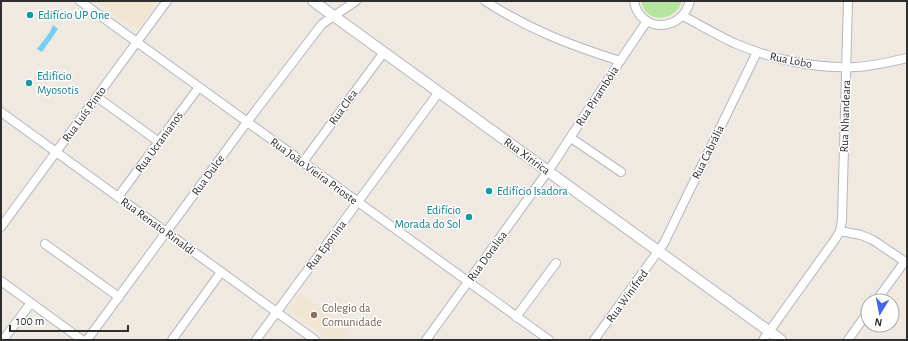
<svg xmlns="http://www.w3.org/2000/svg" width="908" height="341" font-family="'Alegreya Sans',sans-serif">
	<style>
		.education { fill: #f0e6d1 }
		.green { fill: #b6e59e }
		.water { fill: #75cff0 }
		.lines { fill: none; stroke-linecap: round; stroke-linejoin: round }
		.minor-casing { stroke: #b4b7c1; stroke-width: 10 }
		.tertiary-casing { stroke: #b4b7c1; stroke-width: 12 }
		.minor { stroke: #fff; stroke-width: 8 }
		.tertiary { stroke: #fff; stroke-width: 10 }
		.culture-dot { fill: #0f9aa8; stroke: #fff; stroke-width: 1.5 }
		.education-dot { fill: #8d6e63; stroke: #fff; stroke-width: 1.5 }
		.labels { text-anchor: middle; stroke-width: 3; stroke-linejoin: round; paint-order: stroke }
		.culture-label { font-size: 12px; fill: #0d838f; stroke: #fff; text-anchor: start }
		.street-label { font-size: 12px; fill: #2e2e2e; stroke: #fff }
		.education-label { font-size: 12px; fill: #785e54; stroke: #fff; text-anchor: start }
	</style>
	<rect width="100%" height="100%" fill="#efe9e1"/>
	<g class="education">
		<path d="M95,1h63l-18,26h-8z"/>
		<path d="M300,293l49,35 -8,12h-10l-40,-29 -1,-4z"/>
	</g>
	<path class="green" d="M641,1h41c-7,22 -37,23 -41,0z"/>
	<path class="water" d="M53,25l5,4 -16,23 -5,-3 13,-17z"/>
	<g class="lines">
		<g class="minor-casing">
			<g id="minor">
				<path d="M80,1l469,339"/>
				<path d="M485,1c45,29 85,44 135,60"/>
				<path d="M634,1c5,31 47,33 56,0"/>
				<path d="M683,16c17,9 34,19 51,27 37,16 81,26 122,24 17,-1 34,-5 51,-9"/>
				<path d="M97,97l62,45"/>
				<path d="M1,112l314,228"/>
				<path d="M571,138l50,34"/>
				<path d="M303,162l81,-110"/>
				<path d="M118,197l81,-110"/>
				<path d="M1,227l166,-226"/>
				<path d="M840,231l21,4 12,5 34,23"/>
				<path d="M45,244l74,53"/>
				<path d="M1,281l81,59"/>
				<path d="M876,301l29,-40"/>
				<path d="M516,317l40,-54"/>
				<path d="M3,340l28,-37"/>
				<path d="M87,340l160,-218 75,-98 34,-23"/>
				<path d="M172,340l49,-68"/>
				<path d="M256,340l183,-248"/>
				<path d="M426,340l127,-176 67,-103 27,-40"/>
				<path d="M594,340l70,-97 93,-191"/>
				<path d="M763,340l73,-102 4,-7 2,-11 6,-219"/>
				<path d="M848,340l20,-28"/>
			</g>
		</g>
		<g class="tertiary-casing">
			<path id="tertiary" d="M313,1l468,339"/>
		</g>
		<use href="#minor" class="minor"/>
		<use href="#tertiary" class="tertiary"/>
	</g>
	<g class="culture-dot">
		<circle cx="30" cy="15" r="4"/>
		<circle cx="29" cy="83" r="4"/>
		<circle cx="489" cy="191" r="4"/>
		<circle cx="469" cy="217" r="4"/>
	</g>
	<circle class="education-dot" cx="314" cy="315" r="4"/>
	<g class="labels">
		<g class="culture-label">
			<text x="38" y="19">Edifício UP One</text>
			<text x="37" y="80">Edifício<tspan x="37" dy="14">Myosotis</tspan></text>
			<text x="497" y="195">Edifício Isadora</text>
			<text x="461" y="214" text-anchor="end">Edifício<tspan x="461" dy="14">Morada do Sol</tspan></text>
		</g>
		<g class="street-label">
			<text transform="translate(791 60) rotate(11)" y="4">Rua Lobo</text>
			<text transform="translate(597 96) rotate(-57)" y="4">Rua Pirambóia</text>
			<text transform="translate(343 107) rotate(-54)" y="4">Rua Clea</text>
			<text transform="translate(84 114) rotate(-54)" y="4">Rua Luís Pinto</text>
			<text transform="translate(845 116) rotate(-88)" y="4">Rua Nhandeara</text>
			<text transform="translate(159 142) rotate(-54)" y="4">Rua Ucranianos</text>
			<text transform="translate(708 152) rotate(-64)" y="4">Rua Cabrália</text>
			<text transform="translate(527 156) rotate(36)" y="4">Rua Xiririca</text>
			<text transform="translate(314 171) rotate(36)" y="4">Rua João Vieira Prioste</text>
			<text transform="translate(208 175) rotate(-54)" y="4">Rua Dulce</text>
			<text transform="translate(158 226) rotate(36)" y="4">Rua Renato Rinaldi</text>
			<text transform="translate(326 245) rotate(-53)" y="4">Rua Eponina</text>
			<text transform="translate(487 256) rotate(-54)" y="4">Rua Doralisa</text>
			<text transform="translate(627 296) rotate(-54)" y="4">Rua Winifred</text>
		</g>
		<g class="education-label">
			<text x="322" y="312">Colegio da<tspan x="322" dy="14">Comunidade</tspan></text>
		</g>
	</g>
	<rect width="908" height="341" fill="none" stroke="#2e2e2e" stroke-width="4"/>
	<g transform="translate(880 313) rotate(190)"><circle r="19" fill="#ffffff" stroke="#ababab"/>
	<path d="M0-3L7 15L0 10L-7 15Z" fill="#4264fb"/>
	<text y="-6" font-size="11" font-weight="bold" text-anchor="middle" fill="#2e2e2e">N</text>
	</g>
	<path d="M10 325v6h118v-6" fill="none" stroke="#2e2e2e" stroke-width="2"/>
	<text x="16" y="325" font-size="12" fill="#2e2e2e" stroke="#ffffff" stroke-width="3" paint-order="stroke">100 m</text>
</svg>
